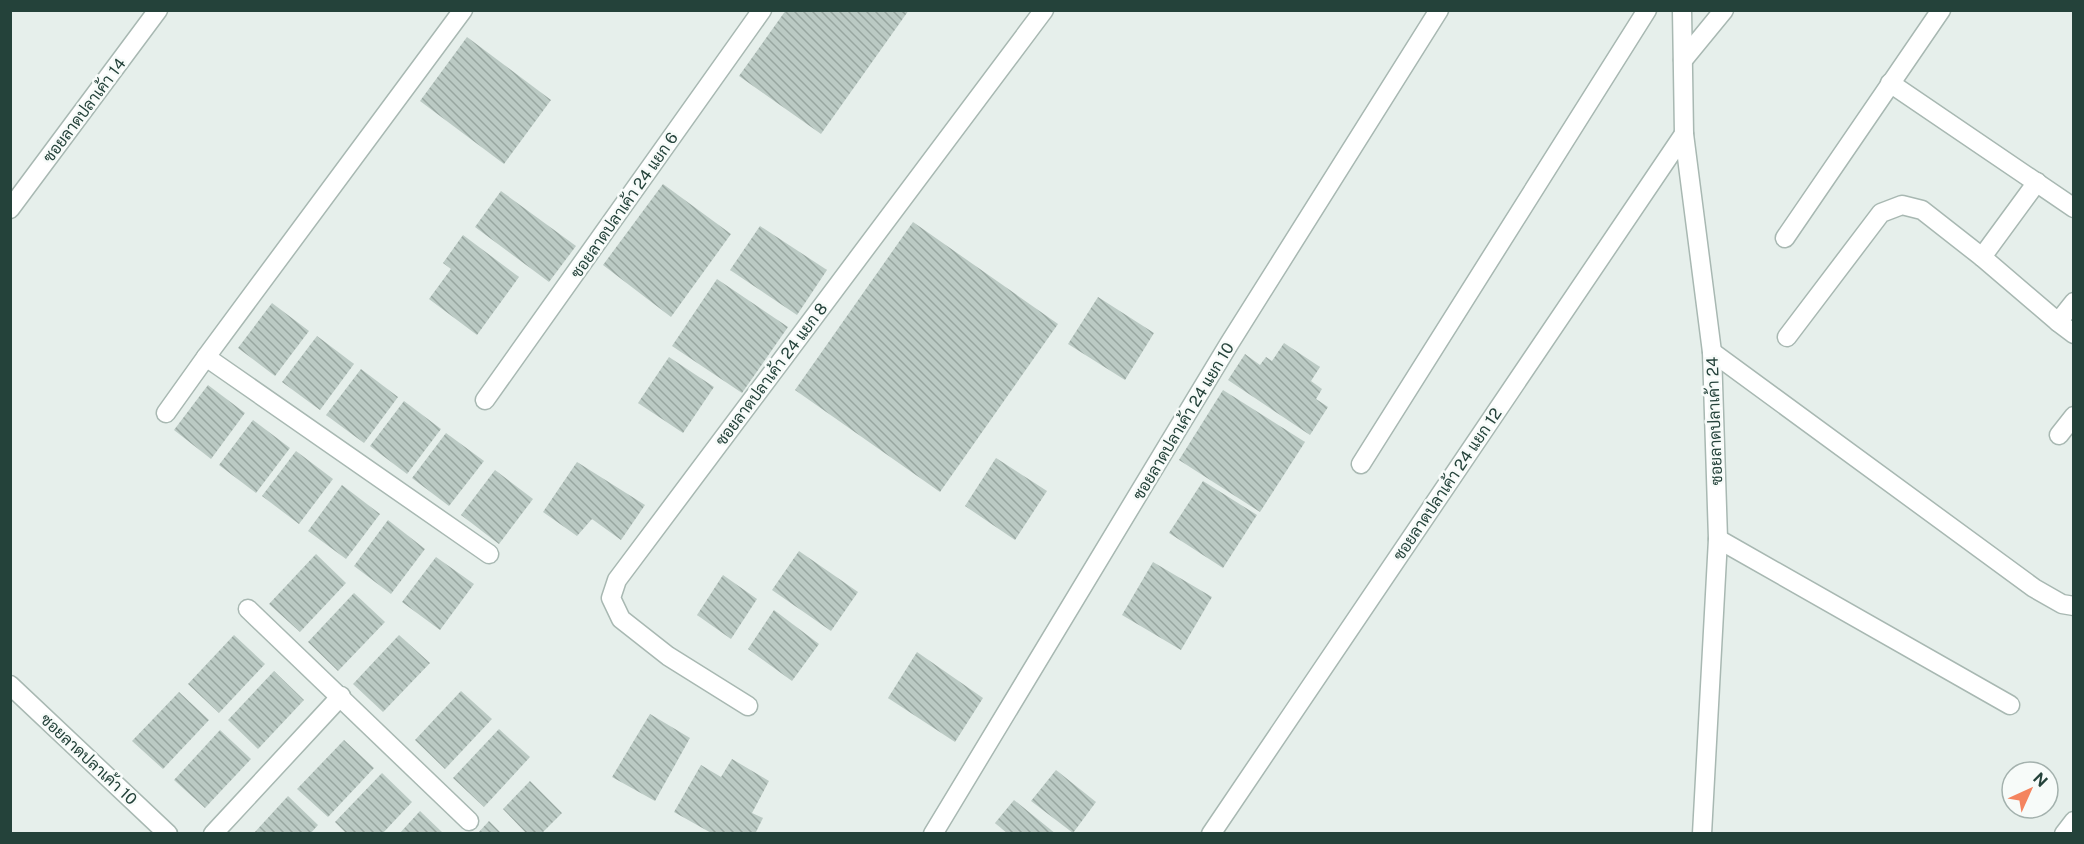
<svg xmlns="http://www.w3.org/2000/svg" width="2084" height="844" font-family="'Public Sans',Sarabun,sans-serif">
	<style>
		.building { fill: url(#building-back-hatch) }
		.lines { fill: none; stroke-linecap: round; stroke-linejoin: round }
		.lane-casing { stroke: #a8b8b2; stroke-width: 21 }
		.street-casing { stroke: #a8b8b2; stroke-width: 21 }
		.lane { stroke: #fff; stroke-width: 18 }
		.street { stroke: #fff; stroke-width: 18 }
		.labels { text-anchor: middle; stroke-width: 5; stroke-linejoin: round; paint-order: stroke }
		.street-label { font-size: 16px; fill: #24423a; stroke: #f7fbf9 }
	</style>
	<defs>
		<pattern id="building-back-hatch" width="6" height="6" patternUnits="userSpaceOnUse" patternTransform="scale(1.5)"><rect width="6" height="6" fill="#bbcac4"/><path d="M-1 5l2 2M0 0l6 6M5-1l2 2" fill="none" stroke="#98a6a0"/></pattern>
	</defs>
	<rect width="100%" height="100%" fill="#e6efeb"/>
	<g class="building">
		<path d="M786,10h123l-88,124 -82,-58z"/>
		<path d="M467,37l84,63 -47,64 -84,-63z"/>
		<path d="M663,184l68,50 -60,83 -68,-52z"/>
		<path d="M501,191l75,55 -27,36 -74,-55z"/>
		<path d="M913,222l145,102 -118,168 -145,-102z"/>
		<path d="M760,226l67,44 -30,45 -67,-45z"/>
		<path d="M463,235l56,42 -42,58 -48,-36 22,-30 -8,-6z"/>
		<path d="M717,279l71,48 -46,66 -70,-47z"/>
		<path d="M1098,297l56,36 -29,47 -57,-36z"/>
		<path d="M272,303l37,28 -34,45 -37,-28z"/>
		<path d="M317,336l37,28 -34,46 -38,-28z"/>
		<path d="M1284,343l36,24 -9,14 11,8 -6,10 12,8 -18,28 -82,-55 17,-26 15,11 6,-8 6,4z"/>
		<path d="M669,357l45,30 -31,46 -45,-30z"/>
		<path d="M361,369l37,28 -34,46 -38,-28z"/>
		<path d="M208,385l37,28 -34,46 -37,-29z"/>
		<path d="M1223,390l82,52 -45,70 -81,-52z"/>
		<path d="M404,401l37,28 -34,45 -37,-28z"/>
		<path d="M253,420l37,28 -34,45 -37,-28z"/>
		<path d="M446,433l38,28 -35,45 -37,-28z"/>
		<path d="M296,451l37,28 -34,45 -37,-28z"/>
		<path d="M996,458l51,33 -32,49 -50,-34z"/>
		<path d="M577,462l68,43 -24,35 -29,-21 -15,17 -34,-24z"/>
		<path d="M495,470l38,29 -34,45 -38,-29z"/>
		<path d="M1203,481l54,34 -34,53 -54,-35z"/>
		<path d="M342,485l38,29 -34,45 -38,-28z"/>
		<path d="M388,520l37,29 -34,45 -37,-28z"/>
		<path d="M799,551l59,41 -27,39 -59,-41z"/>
		<path d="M316,554l30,29 -46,49 -31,-28z"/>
		<path d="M436,557l38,27 -34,46 -38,-28z"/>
		<path d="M1153,562l59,35 -31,53 -59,-35z"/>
		<path d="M723,575l34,24 -26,40 -34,-24z"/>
		<path d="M354,593l31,29 -47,49 -30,-29z"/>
		<path d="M774,610l45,34 -27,37 -44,-32z"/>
		<path d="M234,635l31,29 -46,49 -31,-29z"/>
		<path d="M399,635l31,28 -47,49 -30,-28z"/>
		<path d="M917,652l66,46 -28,44 -67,-44z"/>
		<path d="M274,671l30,29 -46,49 -30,-29z"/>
		<path d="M461,691l31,28 -47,50 -30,-29z"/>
		<path d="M179,692l30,28 -46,49 -31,-28z"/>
		<path d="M650,714l40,24 -35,63 -43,-24z"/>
		<path d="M499,729l31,28 -46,50 -31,-29z"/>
		<path d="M220,730l31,29 -46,49 -31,-28z"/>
		<path d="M344,740l30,28 -46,49 -31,-28z"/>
		<path d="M732,759l37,22 -17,32 11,5 -8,16h-42l-39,-22 27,-47 20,12z"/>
		<path d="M1056,770l40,32 -23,31 -42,-32z"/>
		<path d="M382,773l30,29 -30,32h-35l-12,-12z"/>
		<path d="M530,781l32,32 -21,21h-14l-24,-25z"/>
		<path d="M288,796l30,29 -8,9h-57z"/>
		<path d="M1014,800l42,34h-48l-13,-11z"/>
		<path d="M420,811l24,23h-45z"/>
		<path d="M489,821l13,13h-25z"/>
	</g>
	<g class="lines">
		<g class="lane-casing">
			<g id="lane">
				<path d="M1890,83l184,125"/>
				<path d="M1785,238l156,-228"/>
				<path d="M1982,257l55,-75"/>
				<path d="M2058,322l16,12"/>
				<path d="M1787,337l94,-124 21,-8 20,5 60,47 76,65 16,-20"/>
				<path d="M1712,352l322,236 28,16 12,2"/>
				<path d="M2059,435l15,-19"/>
			</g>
		</g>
		<g class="street-casing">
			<g id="street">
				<path d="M1682,10l2,124 28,218 6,187 -16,295"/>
				<path d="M1683,60l41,-50"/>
				<path d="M10,209l148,-199"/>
				<path d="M206,357l283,197"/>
				<path d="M485,400l277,-390"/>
				<path d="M166,413l40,-56 257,-347"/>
				<path d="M1361,464l286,-454"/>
				<path d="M1718,539l292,166"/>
				<path d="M248,609l221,212"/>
				<path d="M10,685l158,149"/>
				<path d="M748,706l-80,-50 -47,-37 -10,-21 6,-18 427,-570"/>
				<path d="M213,834l128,-138"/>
				<path d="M933,834l296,-490 210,-334"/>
				<path d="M1211,834l473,-700"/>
				<path d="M2064,834l10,-13"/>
			</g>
		</g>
		<use href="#lane" class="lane"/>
		<use href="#street" class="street"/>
	</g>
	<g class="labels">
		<g class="street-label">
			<text transform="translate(84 110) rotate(-53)" y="6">ซอยลาดปลาเค้า 14</text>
			<text transform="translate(624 205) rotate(-55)" y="6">ซอยลาดปลาเค้า 24 แยก 6</text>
			<text transform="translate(771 374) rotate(-53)" y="6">ซอยลาดปลาเค้า 24 แยก 8</text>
			<text transform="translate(1183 421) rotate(-59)" y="6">ซอยลาดปลาเค้า 24 แยก 10</text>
			<text transform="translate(1714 421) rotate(-92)" y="6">ซอยลาดปลาเค้า 24</text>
			<text transform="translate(1447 484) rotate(-56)" y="6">ซอยลาดปลาเค้า 24 แยก 12</text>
			<text transform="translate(89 759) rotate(43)" y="6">ซอยลาดปลาเค้า 10</text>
		</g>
	</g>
	<rect width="2084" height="844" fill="none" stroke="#24423a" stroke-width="24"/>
	<g transform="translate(2030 790) rotate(45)"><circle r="28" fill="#f7fbf9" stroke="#a3b1ad" stroke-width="1.5"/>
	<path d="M0-4.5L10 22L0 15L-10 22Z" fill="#f4845f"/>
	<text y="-9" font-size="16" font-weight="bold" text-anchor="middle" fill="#24423a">N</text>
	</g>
</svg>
